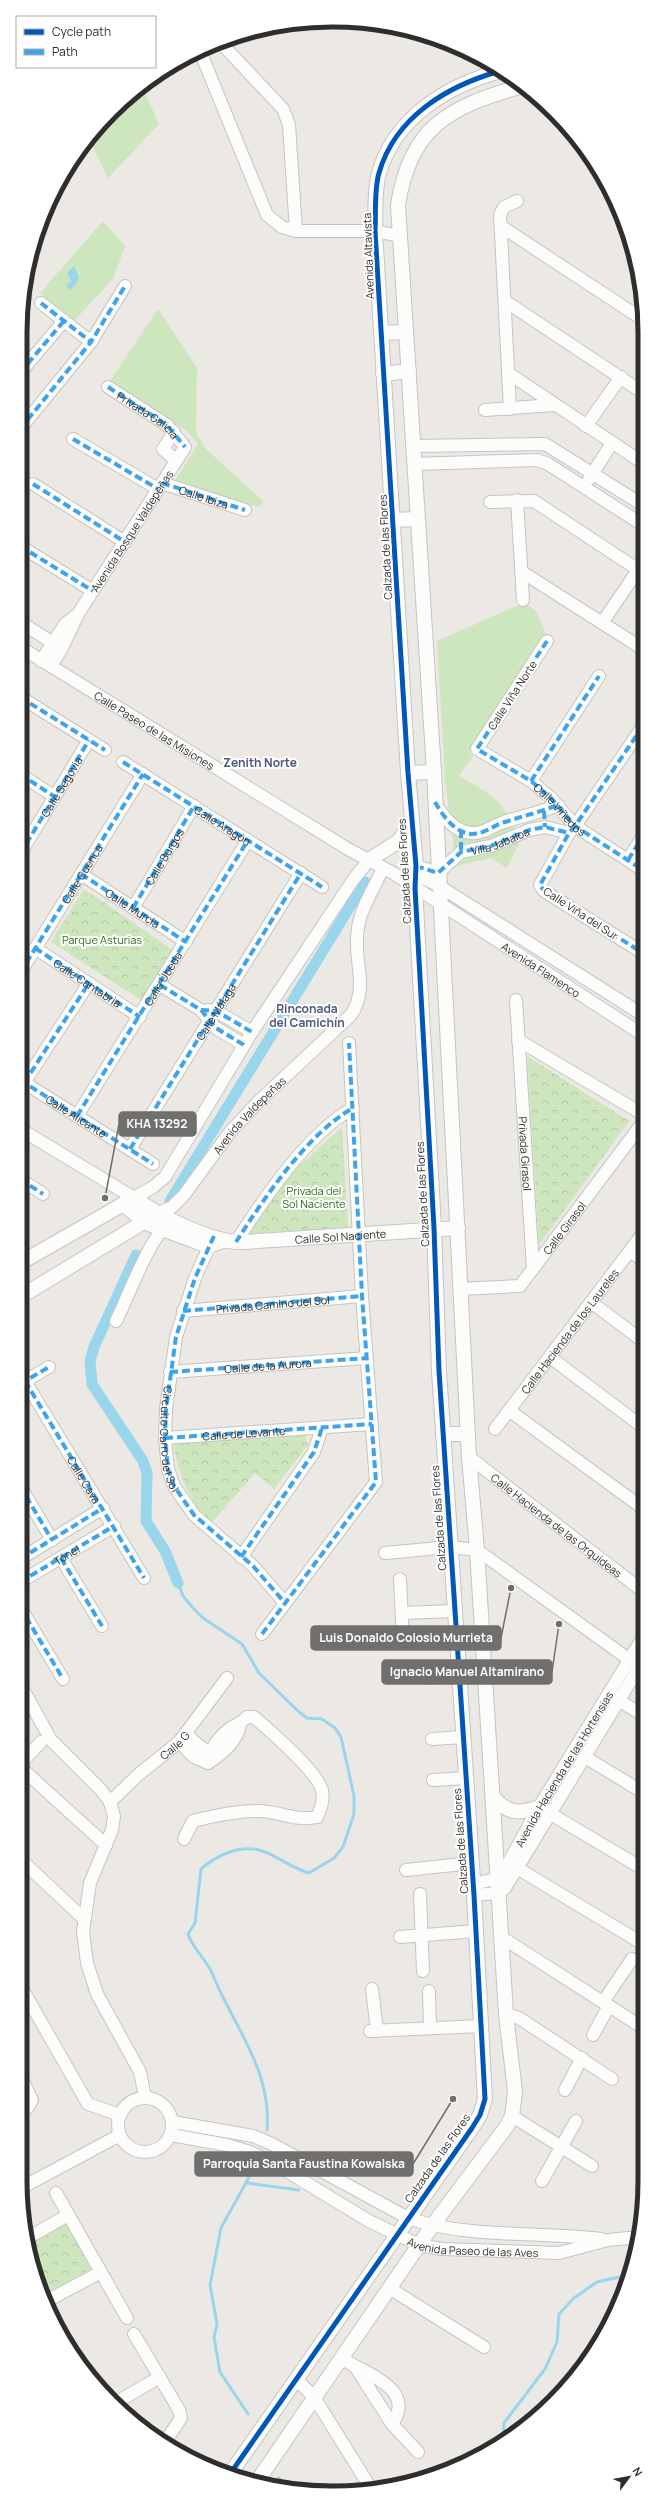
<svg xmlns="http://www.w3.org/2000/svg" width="665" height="2513" font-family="Manrope,sans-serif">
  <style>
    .grass { fill: #cee6be }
    .park { fill: url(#park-crowns) }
    .water { fill: #99d6ec }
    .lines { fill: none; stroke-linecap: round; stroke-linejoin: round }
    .stream { stroke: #99d6ec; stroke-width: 3 }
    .canal { stroke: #99d6ec; stroke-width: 11 }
    .minor-casing { stroke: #c5c4c5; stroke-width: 14 }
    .tertiary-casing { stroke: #c5c4c5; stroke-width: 16 }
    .minor { stroke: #fcfcfb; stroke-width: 12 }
    .tertiary { stroke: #fcfcfb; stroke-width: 14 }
    .quiet { stroke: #3ea3eb; stroke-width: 4; stroke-dasharray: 8 4; stroke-linecap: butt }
    .cycleway-casing { stroke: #fff; stroke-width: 8 }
    .cycleway { stroke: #0057b8; stroke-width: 5 }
    .labels { text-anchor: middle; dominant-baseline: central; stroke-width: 4; stroke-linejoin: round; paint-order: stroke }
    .street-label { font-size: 11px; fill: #2e2e2e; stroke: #fff }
    .park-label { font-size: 11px; fill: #2c6e1b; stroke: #fff }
    .neighbourhood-label { font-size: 12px; font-weight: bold; fill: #4d5680; stroke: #fff }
    .rim { fill: none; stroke: #2e2e2e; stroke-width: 5 }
    .leader { fill: none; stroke: #706f6e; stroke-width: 1.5 }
    .callout-dot { fill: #706f6e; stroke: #fff; stroke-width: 1.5 }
    .callout { fill: #706f6e; stroke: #706f6e; stroke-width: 1.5 }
    .callout-label { font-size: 12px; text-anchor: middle; font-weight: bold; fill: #fff }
  </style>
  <defs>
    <pattern id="park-crowns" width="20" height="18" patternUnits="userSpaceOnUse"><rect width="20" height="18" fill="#cee6be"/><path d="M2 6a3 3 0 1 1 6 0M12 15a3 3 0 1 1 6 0" fill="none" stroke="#b1c6a4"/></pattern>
  </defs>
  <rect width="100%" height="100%" fill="#ece8e4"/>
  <path class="grass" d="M142,86L159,124L108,178L89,139L111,112Z
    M103,221L125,246L113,279L71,324L40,293Z
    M158,309L197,368L196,432L206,449L264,502L259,507L174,482L198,444L186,430L110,381Z
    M525,602L537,613L546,634L469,752L473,756L459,776C497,798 502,799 520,841L507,868L491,858L456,866L445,780L437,641Z"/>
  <path class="park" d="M332,20L393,26L422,37L310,22Z
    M84,889L173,950L141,1000L51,942Z
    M527,1056L629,1121L539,1245Z
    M342,1127L348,1227L249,1234L290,1174Z
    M304,1431L308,1445L274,1489L255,1473L209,1526C189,1495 178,1478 173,1439Z
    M68,2221L94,2267L46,2294L37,2278L27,2243Z"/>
  <path class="water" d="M74,266L79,277L76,284L70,290L66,286L71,281L67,273Z"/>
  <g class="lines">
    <path class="stream" d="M178,1583L183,1596L193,1608L203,1618L242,1644L259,1673L298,1711L307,1718L322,1719L335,1728L341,1737L354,1796V1814L343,1847L334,1858L309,1873C291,1868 273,1853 259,1850C238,1845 216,1856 201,1869L195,1923L188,1934C193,1949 206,1959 212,1973C233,2026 272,2069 267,2130
      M247,2183L299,2190
      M248,2414L220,2372L214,2337L217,2324L210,2285L221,2228L259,2159
      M503,2441L504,2423L545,2369L557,2342L559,2314L574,2298L597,2282L629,2275
      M279,2478L284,2488"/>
    <path class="canal" d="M170,1201L365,882
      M136,1255L94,1347L90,1361L92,1384L143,1461L147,1473L146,1521L165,1551L178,1583"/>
    <defs>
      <g id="minor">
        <path d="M220,42L283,109L289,125L296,231"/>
        <path d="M200,51L267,215L282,227L296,231H375L399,236"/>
        <path d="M502,227L642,319"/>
        <path d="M505,301L642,392"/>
        <path d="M41,303L91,342"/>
        <path d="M20,373L63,322"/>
        <path d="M508,373L643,463"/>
        <path d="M510,409L500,215L504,207L517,201"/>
        <path d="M485,410L555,405"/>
        <path d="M586,426L621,377"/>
        <path d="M20,429L91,342L125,286"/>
        <path d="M174,432L163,449L176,461"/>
        <path d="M73,439L158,489"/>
        <path d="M413,446L545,444L643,505"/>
        <path d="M414,464L537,460L548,464L643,525"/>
        <path d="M589,479L612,443"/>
        <path d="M162,483L245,510"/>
        <path d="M33,484L125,542"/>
        <path d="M517,500L523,600"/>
        <path d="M490,502L534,501L643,573"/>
        <path d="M20,546L93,591"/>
        <path d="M522,572L643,649"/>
        <path id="s1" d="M78,614L185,447L167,425L108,387"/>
        <path d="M20,622L58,646"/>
        <path d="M602,623L638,570"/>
        <path d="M547,641L477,749L531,781L551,798L575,826L643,870"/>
        <path id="s2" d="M20,647L348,849L393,873L643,1035"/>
        <path d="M41,661L65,624L78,614L62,648L51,666"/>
        <path d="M20,697L105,750"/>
        <path d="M643,726L575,826L569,833L540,885L544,891L643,953"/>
        <path d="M123,762L322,887"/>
        <path d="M20,774L55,797"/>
        <path d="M531,781L599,676"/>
        <path d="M435,803C445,820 461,840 484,831C491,828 497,824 504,822C522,816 540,813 558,805"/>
        <path d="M20,854L89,740"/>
        <path d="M628,860L643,836"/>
        <path id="s3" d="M416,866L438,873L461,852L491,846L529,830L545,827L569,833"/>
        <path d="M407,873L415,874L439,886L643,1015"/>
        <path d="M81,874L186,942"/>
        <path d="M133,908L194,806"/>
        <path d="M35,948L140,1017"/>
        <path d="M20,973L143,774"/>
        <path d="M160,985L201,1010L216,1028L244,1045"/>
        <path id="s4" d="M516,1000L533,1268"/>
        <path d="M208,1010L216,1011L252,1032"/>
        <path d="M518,1040L644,1115"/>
        <path id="s5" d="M20,1080L153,1164"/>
        <path d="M24,1083L89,983"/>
        <path id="s6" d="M77,1116L248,840"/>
        <path d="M20,1129L134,1198L153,1187L165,1177L252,1032L353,880L369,860"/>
        <path id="s7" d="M130,1149L301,873"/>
        <path d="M20,1179L43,1194"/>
        <path id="s8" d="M157,1214L172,1207L184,1195L230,1132L257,1103L351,1015C370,987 352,958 358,928C361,907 375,887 383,868"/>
        <path d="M213,1238L195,1278L176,1337L166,1409L165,1438L168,1469L174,1486L194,1515L253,1566L285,1603"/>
        <path d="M236,1242C264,1198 308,1133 353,1108"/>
        <path d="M630,1251L644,1261"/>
        <path id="s9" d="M460,1289L520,1286L644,1121"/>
        <path d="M591,1302L644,1342"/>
        <path id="s10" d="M183,1311L362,1296"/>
        <path d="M116,1321C129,1295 148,1241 169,1222"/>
        <path d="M550,1357L644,1428"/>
        <path d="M170,1372L367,1358"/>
        <path d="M25,1381L144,1578"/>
        <path d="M20,1384L49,1367"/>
        <path d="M510,1411L644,1509"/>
        <path id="s11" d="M495,1429L644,1232"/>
        <path id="s12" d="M165,1438L372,1424"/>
        <path id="s13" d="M469,1457L644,1592"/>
        <path d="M20,1486L52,1540"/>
        <path d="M385,1553L450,1547L477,1550L630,1660"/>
        <path d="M241,1557L314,1452L322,1428"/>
        <path d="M61,1558L102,1626"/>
        <path d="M20,1559L103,1508"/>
        <path d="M400,1579L403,1643"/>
        <path id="s14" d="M20,1582L114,1526"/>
        <path d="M20,1607L63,1679"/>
        <path d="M402,1613L455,1611"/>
        <path d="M262,1634L376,1482L362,1296L349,1043"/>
        <path d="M427,1678L459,1675"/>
        <path d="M20,1684L51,1740L101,1790L110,1802L114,1816L112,1830L90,1883L83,1932L87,1963L97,1994L140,2072L145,2097"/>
        <path d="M614,1697L644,1716"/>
        <path d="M240,1723C239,1740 222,1754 208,1763C210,1746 225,1729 240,1723Z"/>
        <path d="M186,1734L199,1746L209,1752"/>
        <path d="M432,1739L463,1737"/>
        <path d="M179,1742L194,1757L208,1763"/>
        <path d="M585,1757L644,1793"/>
        <path d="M20,1764L41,1742"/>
        <path d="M20,1767L106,1845"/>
        <path d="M433,1780L466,1778"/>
        <path id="s15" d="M110,1802L138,1775L179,1742L227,1678"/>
        <path d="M544,1810L645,1870"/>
        <path d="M184,1839L193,1821C213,1816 235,1811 256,1811C277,1810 295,1822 317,1817C321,1809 324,1800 322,1790C316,1770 271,1732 254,1717H247L240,1723"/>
        <path d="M20,1859L84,1919"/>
        <path d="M517,1868L645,1945"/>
        <path d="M406,1870L472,1863"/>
        <path id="s16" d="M473,1884L500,1878L539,1807L644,1636"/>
        <path d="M420,1894L423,1971"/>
        <path d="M474,1895L498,1893L505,1888L644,1659"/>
        <path d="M400,1937L476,1931"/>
        <path d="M501,1937L645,2029"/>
        <path d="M20,1985L88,2104L120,2115"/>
        <path d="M372,1989L377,2031"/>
        <path d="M429,1991L430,2028"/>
        <path d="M603,2002L632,1959"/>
        <path d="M506,2014L519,2018L612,2079"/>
        <path d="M370,2031L481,2026"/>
        <path d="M593,2035L609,2006"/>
        <path d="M20,2075L32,2100L27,2108L20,2112"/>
        <path d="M565,2090L582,2058"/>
        <circle cx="145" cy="2125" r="27"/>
        <path d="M512,2116L592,2166"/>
        <path d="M173,2122L253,2136L272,2144L408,2218C469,2239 537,2231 601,2239"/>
        <path id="s17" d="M171,2135L227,2145L250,2152L275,2164L369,2221L419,2245L442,2249L559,2253L608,2240L639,2237"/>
        <path d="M542,2181L576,2121"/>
        <path d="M21,2188L120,2135"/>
        <path d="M56,2193L127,2318"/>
        <path d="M26,2239L68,2215"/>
        <path d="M389,2288L484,2347"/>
        <path d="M45,2302L101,2272"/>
        <path d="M608,2323V2324"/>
        <path d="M134,2334L179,2410L181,2418L165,2442"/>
        <path d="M341,2358C365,2374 417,2388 392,2424"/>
        <path d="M356,2368L392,2424L418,2452"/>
        <path d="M296,2379L314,2397L370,2487"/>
        <path d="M115,2403L160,2377"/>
      </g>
      <g id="tertiary">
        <path d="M381,333L406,332"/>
        <path d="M383,374L409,371"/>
        <path d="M393,520L417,519"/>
        <path d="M408,773L434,772"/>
        <path d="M369,860L399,841L412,821"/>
        <path d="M123,1204L146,1223L197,1242L209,1246L223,1241"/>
        <path id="s18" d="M20,1263L134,1198C159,1216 214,1244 244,1242L458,1228"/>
        <path d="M20,1297L157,1214"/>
        <path d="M443,1434H468"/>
        <path d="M494,1798C508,1814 520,1814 539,1807"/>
        <path d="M230,2474L472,2128L480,2115L485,2099L474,1895L439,1371L434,1228L415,888L416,866L408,773L375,231C376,213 374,190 379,173C395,117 447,86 500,71"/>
        <path d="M256,2483L432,2226L507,2126L512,2116L515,2092L506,2014L477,1550L469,1457L434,772L398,205C410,128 448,107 519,87"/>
      </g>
    </defs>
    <use href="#minor" class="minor-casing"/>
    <use href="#tertiary" class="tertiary-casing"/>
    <use href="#minor" class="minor"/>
    <use href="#tertiary" class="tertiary"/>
    <g class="quiet">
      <path d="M41,303L91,342"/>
      <path d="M20,373L63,322"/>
      <path id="s19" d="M108,387L167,425L185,447"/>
      <path d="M20,429L91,342L125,286"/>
      <path d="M73,439L158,489"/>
      <path id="s20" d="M162,483L245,510"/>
      <path d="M33,484L125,542"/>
      <path d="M20,546L93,591"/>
      <path id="s21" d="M547,641L477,749L531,781L551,798L575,826L643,870"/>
      <path d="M20,697L105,750"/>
      <path d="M643,726L575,826L569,833L540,885L544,891L643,953"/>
      <path id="s22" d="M123,762L322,887"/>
      <path d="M20,774L55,797"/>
      <path d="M531,781L599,676"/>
      <path d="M435,802C445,820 462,842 485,831C492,828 498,824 505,822C523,816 540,812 558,805"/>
      <path d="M544,811L545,827"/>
      <path d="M461,830V852"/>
      <path id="s23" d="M20,854L89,740"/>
      <path d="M628,860L643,836"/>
      <path d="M416,866L438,873L461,852L491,846L529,830L545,827L569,833"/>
      <path id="s24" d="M81,874L186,942"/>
      <path id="s25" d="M133,908L194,806"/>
      <path id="s26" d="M35,948L140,1017"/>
      <path id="s27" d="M20,973L143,774"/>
      <path d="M160,985L201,1010L216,1028L244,1045"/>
      <path d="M201,1010L216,1011L252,1032"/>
      <path d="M20,1080L153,1164"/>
      <path d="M24,1083L89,983"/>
      <path d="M77,1116L248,840"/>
      <path d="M130,1149L301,873"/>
      <path d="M20,1179L43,1194"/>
      <path id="s28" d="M214,1236L195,1278L176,1337L166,1409L165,1438L168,1469L174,1486L194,1515L253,1566L285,1603"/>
      <path d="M236,1242C264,1198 308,1133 353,1108"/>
      <path d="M183,1311L362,1296"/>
      <path id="s29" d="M170,1372L367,1358"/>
      <path id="s30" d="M25,1381L144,1578"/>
      <path d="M20,1384L49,1367"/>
      <path d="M165,1438L372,1424"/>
      <path d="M20,1486L52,1540"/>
      <path d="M241,1557L314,1452L322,1428"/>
      <path d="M61,1558L102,1626"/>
      <path d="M20,1559L103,1508"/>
      <path d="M20,1582L114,1526"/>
      <path d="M20,1607L63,1679"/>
      <path d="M262,1634L376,1482L362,1296L349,1043"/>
    </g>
    <defs>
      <path id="cycleway" d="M230,2474L472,2128L480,2115L485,2099L474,1895L439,1371L434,1228L415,888L416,866L408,773L375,231C376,213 374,190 379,173C395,117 447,86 500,71"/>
    </defs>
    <use href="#cycleway" class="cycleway-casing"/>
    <use href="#cycleway" class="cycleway"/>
  </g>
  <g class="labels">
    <g class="street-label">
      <text transform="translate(368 256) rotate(-92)">Avenida Altavista</text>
      <text stroke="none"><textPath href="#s19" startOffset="49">Privada Galicia</textPath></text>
      <text stroke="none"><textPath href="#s20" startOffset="44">Calle Ibiza</textPath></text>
      <text stroke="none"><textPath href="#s1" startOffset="99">Avenida Bosque Valdepeñas</textPath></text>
      <text transform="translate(385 547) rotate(-93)">Calzada de las Flores</text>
      <text transform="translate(512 695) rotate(-57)">Calle Viña Norte</text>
      <text stroke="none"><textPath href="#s2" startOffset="158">Calle Paseo de las Misiones</textPath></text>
      <text stroke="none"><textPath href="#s23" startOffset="79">Calle Segovia</textPath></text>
      <text stroke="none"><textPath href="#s21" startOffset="232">Calle Viñedos</textPath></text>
      <text stroke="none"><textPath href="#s22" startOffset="118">Calle Aragón</textPath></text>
      <text stroke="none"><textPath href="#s3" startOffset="95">Villa Jabaloa</textPath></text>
      <text stroke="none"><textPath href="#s25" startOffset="60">Calle Burgos</textPath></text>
      <text transform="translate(404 871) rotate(-93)">Calzada de las Flores</text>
      <text stroke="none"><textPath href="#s27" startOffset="117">Calle Cuenca</textPath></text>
      <text stroke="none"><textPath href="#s24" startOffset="62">Calle Murcia</textPath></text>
      <text transform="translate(581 913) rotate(33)">Calle Viña del Sur</text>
      <text stroke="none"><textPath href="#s2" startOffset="613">Avenida Flamenco</textPath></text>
      <text stroke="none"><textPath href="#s6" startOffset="162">Calle Úbeda</textPath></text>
      <text stroke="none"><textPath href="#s26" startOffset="63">Calle Cantabria</textPath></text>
      <text stroke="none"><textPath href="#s7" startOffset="162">Calle Málaga</textPath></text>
      <text stroke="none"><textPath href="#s8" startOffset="137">Avenida Valdepeñas</textPath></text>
      <text stroke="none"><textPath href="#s5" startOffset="67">Calle Alicante</textPath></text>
      <text stroke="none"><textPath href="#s4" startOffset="154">Privada Girasol</textPath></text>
      <text transform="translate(422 1194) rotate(-93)">Calzada de las Flores</text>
      <text stroke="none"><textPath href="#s9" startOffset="133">Calle Girasol</textPath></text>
      <text stroke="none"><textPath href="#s18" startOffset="348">Calle Sol Naciente</textPath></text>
      <text stroke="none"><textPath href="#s10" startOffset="90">Privada Camino del Sol</textPath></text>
      <text stroke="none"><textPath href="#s11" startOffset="123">Calle Hacienda de los Laureles</textPath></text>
      <text stroke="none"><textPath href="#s29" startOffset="98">Calle de la Aurora</textPath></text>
      <text stroke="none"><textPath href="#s12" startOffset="79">Calle de Levante</textPath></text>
      <text stroke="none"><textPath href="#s28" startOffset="211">Circuito Carro del Sol</textPath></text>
      <text stroke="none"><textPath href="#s30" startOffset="115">Calle Cava</textPath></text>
      <text transform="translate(438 1518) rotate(-94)">Calzada de las Flores</text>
      <text stroke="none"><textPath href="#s13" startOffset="111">Calle Hacienda de las Orquídeas</textPath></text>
      <text stroke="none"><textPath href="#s14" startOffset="54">Tónel</textPath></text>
      <text stroke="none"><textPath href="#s15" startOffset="86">Calle G</textPath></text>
      <text stroke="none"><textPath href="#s16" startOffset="154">Avenida Hacienda de las Hortensias</textPath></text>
      <text transform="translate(460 1841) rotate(-94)">Calzada de las Flores</text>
      <text transform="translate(437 2158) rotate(-55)">Calzada de las Flores</text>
      <text stroke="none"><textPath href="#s17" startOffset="328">Avenida Paseo de las Aves</textPath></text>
    </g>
    <g class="park-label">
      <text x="102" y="939">Parque Asturias</text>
      <text x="314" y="1190">Privada del<tspan x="314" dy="13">Sol Naciente</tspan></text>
    </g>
    <g class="neighbourhood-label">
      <text x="260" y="762">Zenith Norte</text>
      <text x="307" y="1008">Rinconada<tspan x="307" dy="14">del Camichín</tspan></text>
    </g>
  </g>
  <path d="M0 0H665V2513H0ZM332 27H333A305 305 0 0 1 638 332V2181A305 305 0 0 1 333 2486H332A305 305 0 0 1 27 2181V332A305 305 0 0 1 332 27Z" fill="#fff" fill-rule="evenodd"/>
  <path class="rim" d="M332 27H333A305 305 0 0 1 638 332V2181A305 305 0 0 1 333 2486H332A305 305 0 0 1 27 2181V332A305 305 0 0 1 332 27Z"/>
  <path class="leader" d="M105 1198L119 1124M511 1588L501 1638M559 1624L552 1672M453 2099L413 2164"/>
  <g class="callout-dot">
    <circle cx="105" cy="1198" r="4"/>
    <circle cx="511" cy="1588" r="4"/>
    <circle cx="559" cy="1624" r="4"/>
    <circle cx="453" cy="2099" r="4"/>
  </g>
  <g class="callout">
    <rect x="119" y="1112" width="77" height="24" rx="4"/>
    <rect x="311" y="1626" width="190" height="24" rx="4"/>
    <rect x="382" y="1660" width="170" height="24" rx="4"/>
    <rect x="195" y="2152" width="218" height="24" rx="4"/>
  </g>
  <g class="callout-label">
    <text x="157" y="1128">KHA 13292</text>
    <text x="406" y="1642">Luis Donaldo Colosio Murrieta</text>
    <text x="467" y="1676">Ignacio Manuel Altamirano</text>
    <text x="304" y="2168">Parroquia Santa Faustina Kowalska</text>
  </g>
  <rect x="16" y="16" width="140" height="52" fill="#ffffff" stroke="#ababab"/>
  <rect x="24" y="29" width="20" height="6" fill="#0057b8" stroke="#ababab"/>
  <text x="52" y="36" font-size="12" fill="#2e2e2e">Cycle path</text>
  <rect x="24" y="49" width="20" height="6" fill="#3ea3eb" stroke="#ababab"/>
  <text x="52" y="56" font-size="12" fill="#2e2e2e">Path</text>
  <g transform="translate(629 2477) rotate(58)" stroke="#ffffff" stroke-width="3" paint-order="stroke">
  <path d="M0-3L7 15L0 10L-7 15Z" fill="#2e2e2e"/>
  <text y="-6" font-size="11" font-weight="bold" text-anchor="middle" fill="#2e2e2e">N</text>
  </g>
</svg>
